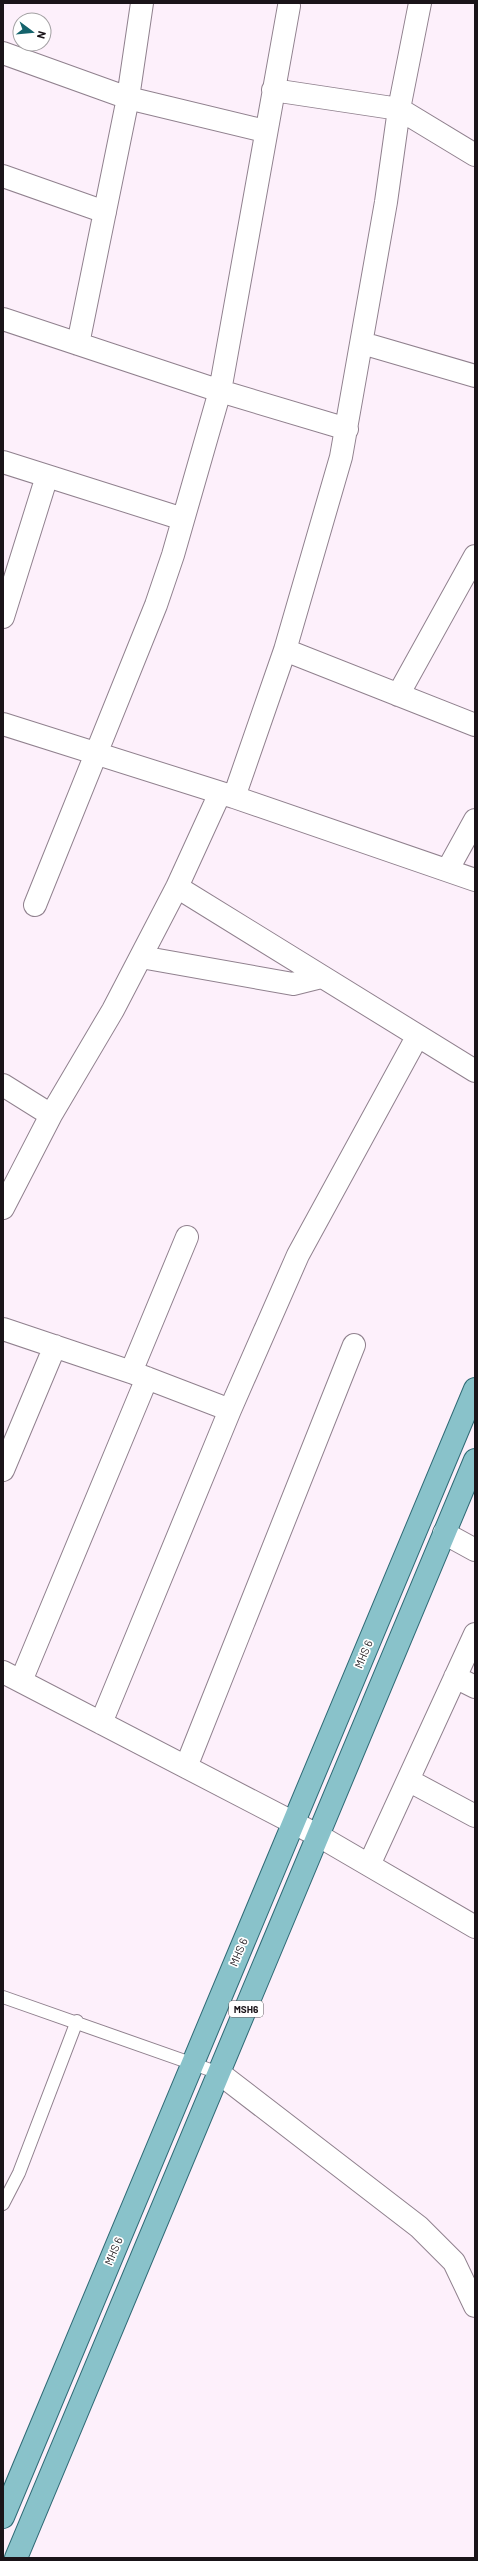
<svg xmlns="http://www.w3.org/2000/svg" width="478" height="2561" font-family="Barlow,sans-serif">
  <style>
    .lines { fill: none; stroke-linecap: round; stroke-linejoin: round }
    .lane-casing { stroke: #90818e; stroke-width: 14 }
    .street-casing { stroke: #90818e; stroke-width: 24 }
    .primary-casing { stroke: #2f6a75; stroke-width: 24 }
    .lane { stroke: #fff; stroke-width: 12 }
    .street { stroke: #fff; stroke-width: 22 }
    .primary { stroke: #89c2ca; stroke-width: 22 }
    .labels { text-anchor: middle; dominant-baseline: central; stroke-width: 3.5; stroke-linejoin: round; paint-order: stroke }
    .shield { fill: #fff; stroke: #5f5a5e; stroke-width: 1 }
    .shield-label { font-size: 10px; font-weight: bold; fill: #1a1419 }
    .street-label { font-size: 11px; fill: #1a1419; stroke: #fff }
  </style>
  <rect width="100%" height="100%" fill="#fdf0fb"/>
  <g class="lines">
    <defs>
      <path id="lane" d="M3,1997L219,2073
        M3,2204L19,2173L77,2021"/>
      <path id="street" d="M3,53L128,98L265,131
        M273,90L399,109L475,155
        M3,176L105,212
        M3,319L220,391L347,429
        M362,343L475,376
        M78,344L128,98L142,3
        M3,462L183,519
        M3,617L47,476
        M285,650L475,725
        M398,695L475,556
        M3,724L234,797L475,880
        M234,797L285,650L341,457L386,202L399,109L420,3
        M448,869L475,820
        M177,887L475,1071
        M35,905L156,605L173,555L220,391L289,6
        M141,957L293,984L321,977
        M3,1085L51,1115
        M3,1208L51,1115L113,1010L177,887L220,793
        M3,1329L131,1372L230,1410
        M131,1372L187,1237
        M3,1470L55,1346
        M444,1533L475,1550
        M3,1672L319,1836L475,1927
        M455,1677L475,1687
        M21,1681L147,1378
        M101,1723L230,1410L298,1255L417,1037
        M186,1767L354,1345
        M408,1780L475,1816
        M369,1865L475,1634
        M219,2073L419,2227L454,2262L475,2306"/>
      <path id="primary" d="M3,2517L475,1389
        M16,2558L475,1460"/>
    </defs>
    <use href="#lane" class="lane-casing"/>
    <use href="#street" class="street-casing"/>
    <use href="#primary" class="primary-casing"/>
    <use href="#lane" class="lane"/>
    <use href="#street" class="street"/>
    <use href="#primary" class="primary"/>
  </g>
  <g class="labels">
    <rect class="shield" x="229" y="2001" width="34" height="16" rx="3"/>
    <g class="shield-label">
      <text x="246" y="2009">MSH6</text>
    </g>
    <g class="street-label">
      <text transform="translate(363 1654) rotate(-67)">MHS 6</text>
      <text transform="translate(238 1952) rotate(-67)">MHS 6</text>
      <text transform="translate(113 2251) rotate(-67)">MHS 6</text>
    </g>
  </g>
  <rect width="478" height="2561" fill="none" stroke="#1a1419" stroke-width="8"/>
  <g transform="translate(32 32) rotate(106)"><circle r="19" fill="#ffffff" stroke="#a3a1a3"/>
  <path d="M0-3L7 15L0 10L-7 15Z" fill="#15636c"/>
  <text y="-6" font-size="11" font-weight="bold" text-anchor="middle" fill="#1a1419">N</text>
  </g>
</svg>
